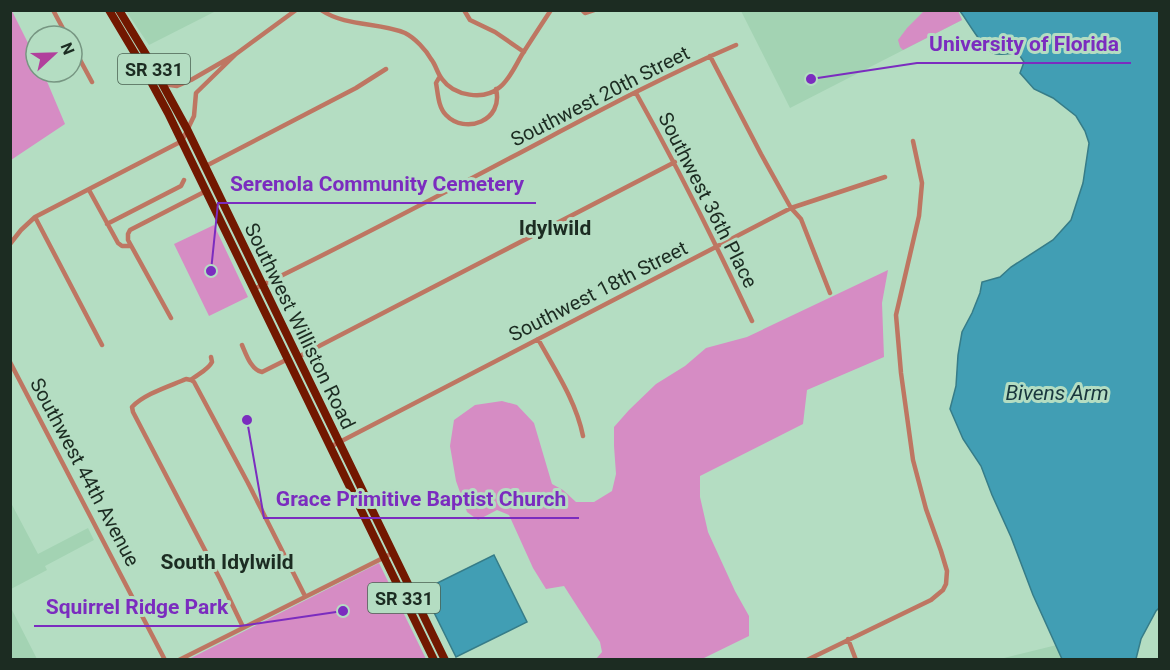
<svg xmlns="http://www.w3.org/2000/svg" width="1170" height="670" font-family="Roboto,sans-serif">
  <style>
    .built { fill: #a3d3b3 }
    .green { fill: #d68cc4 }
    .water { fill: #419eb4; stroke: #367c88; stroke-width: 1.5 }
    .lines { fill: none; stroke-linecap: round; stroke-linejoin: round }
    .street { stroke: #be7662; stroke-width: 4.5 }
    .highway { stroke: #721800; stroke-width: 8 }
    .labels { text-anchor: middle; dominant-baseline: central; stroke-width: 6; stroke-linejoin: round; paint-order: stroke }
    .shield { fill: #b4ddc2; stroke: #4a6152; stroke-width: 1.5 }
    .shield-label { font-size: 18px; font-weight: bold; fill: #1c2c22 }
    .street-label { font-size: 20px; fill: #1c2c22; stroke: #b4ddc2 }
    .neighbourhood-label { font-size: 21px; font-weight: bold; fill: #1c2c22; stroke: #b4ddc2 }
    .water-label { font-size: 21px; font-style: italic; fill: #19363d; stroke: #b4ddc2 }
    .leader { fill: none; stroke: #7b2cbf; stroke-width: 2 }
    .callout-dot { fill: #7b2cbf; stroke: #b4ddc2; stroke-width: 2 }
    .callout-label { font-size: 21px; text-anchor: middle; font-weight: bold; fill: #7b2cbf; stroke: #b4ddc2; stroke-width: 6; stroke-linejoin: round; paint-order: stroke }
  </style>
  <rect width="100%" height="100%" fill="#b4ddc2"/>
  <path class="built" d="M958,10L962,20L790,108L741,11Z
    M126,11H216L149,45Z
    M10,501L38,554L88,528L94,540L45,566L47,570L11,589Z
    M11,608L37,659H11Z
    M1065,643L1073,659H1000Z"/>
  <path class="green" d="M925,10L958,11L962,20L903,50L900,47L898,40L907,28Z
    M12,11L36,59V72H43L65,124L11,160L10,11Z
    M214,225L248,297L209,316L174,244Z
    M888,270L882,303L884,357L807,390L803,424L700,476V497L708,532L735,591L749,616V636L702,659H596L602,652L600,642L564,586L546,589L533,568L509,515L497,510L478,520L467,512L456,481L450,446L454,420L475,405L502,401L517,405L534,423L552,484L563,490L576,502H594L612,491L616,474L614,446V427L629,410L656,384L685,366L706,348L747,337Z
    M379,563L426,659H189Z"/>
  <path class="water" d="M960,11H1159L1160,607L1156,611L1141,639L1136,659H1062L1033,595L1011,537L992,495L981,466L963,439L950,409L956,386L958,355L962,332L972,313L980,293L982,282L1000,277L1011,267L1053,240L1071,220L1083,183L1089,143L1085,131L1076,116L1053,98L1034,89L1020,73L1024,62L1018,53C1011,53 1000,56 993,53C983,49 967,20 960,11Z
    M494,555L527,622L456,657L423,590Z"/>
  <g class="lines">
    <path class="street" d="M53,10L67,36
      M321,10C346,27 379,22 405,33C415,38 426,50 431,59C436,65 437,73 442,79C454,96 484,101 500,87C510,79 516,64 523,53C532,39 541,25 551,10
      M464,10L470,20L495,32L524,52
      M582,10L585,13L594,10
      M72,45L92,82
      M710,56L761,154L791,208L801,219L830,293
      M440,76L436,83C438,93 438,107 446,115C465,135 504,121 496,89
      M163,84L177,86L191,80L236,54L296,10
      M636,93C678,168 716,244 752,321
      M204,167L356,88L386,69
      M89,190L118,243L122,246H131
      M35,217L102,345
      M107,224L181,186L184,180
      M10,244L21,230L35,217L182,141L194,116L196,93L236,54
      M254,289C341,247 427,202 512,157C586,118 659,78 736,45
      M171,318L128,240V234L130,230L206,191
      M538,339C555,370 576,401 583,436
      M242,345C246,354 251,370 262,372L288,359
      M211,357L212,362C208,370 198,374 191,380L186,379C170,386 144,394 132,407L133,412L220,579L243,627
      M298,357L675,162
      M10,362L165,660
      M191,380L194,382L248,483L305,596
      M330,447L791,208L885,177
      M848,639L856,660
      M179,660L393,553
      M807,660L931,600L943,590L946,584L947,571L941,551L926,509L913,460L901,373L896,315L919,216L922,183L913,141"/>
    <path class="highway" d="M109,10L143,67L168,113L434,660
      M119,10L147,56L187,129L445,660"/>
  </g>
  <g class="labels">
    <g class="shield">
      <rect x="118" y="54" width="72" height="30" rx="4.5"/>
      <rect x="368" y="583" width="72" height="30" rx="4.5"/>
    </g>
    <g class="shield-label">
      <text x="154" y="69">SR 331</text>
      <text x="404" y="598">SR 331</text>
    </g>
    <g class="street-label">
      <text transform="translate(600 96) rotate(-27)">Southwest 20th Street</text>
      <text transform="translate(708 200) rotate(63)">Southwest 36th Place</text>
      <text transform="translate(598 291) rotate(-27)">Southwest 18th Street</text>
      <text transform="translate(300 326) rotate(64)">Southwest Williston Road</text>
      <text transform="translate(85 472) rotate(62)">Southwest 44th Avenue</text>
    </g>
    <g class="neighbourhood-label">
      <text x="555" y="228">Idylwild</text>
      <text x="227" y="562">South Idylwild</text>
    </g>
    <g class="water-label">
      <text x="1057" y="393">Bivens Arm</text>
    </g>
  </g>
  <path class="leader" d="M811 79L917 63H1131M211 271L218 203H536M247 420L264 518H579M343 611L240 626H34"/>
  <g class="callout-dot">
    <circle cx="811" cy="79" r="6"/>
    <circle cx="211" cy="271" r="6"/>
    <circle cx="247" cy="420" r="6"/>
    <circle cx="343" cy="611" r="6"/>
  </g>
  <g class="callout-label">
    <text x="1024" y="51">University of Florida</text>
    <text x="377" y="191">Serenola Community Cemetery</text>
    <text x="421" y="506">Grace Primitive Baptist Church</text>
    <text x="137" y="614">Squirrel Ridge Park</text>
  </g>
  <rect width="1170" height="670" fill="none" stroke="#1c2c22" stroke-width="24"/>
  <g transform="translate(54 54) rotate(68)"><circle r="28" fill="#b4ddc2" stroke="#779682" stroke-width="1.5"/>
  <path d="M0-4.5L10 22L0 15L-10 22Z" fill="#b1409c"/>
  <text y="-9" font-size="16" font-weight="bold" text-anchor="middle" fill="#1c2c22">N</text>
  </g>
</svg>
